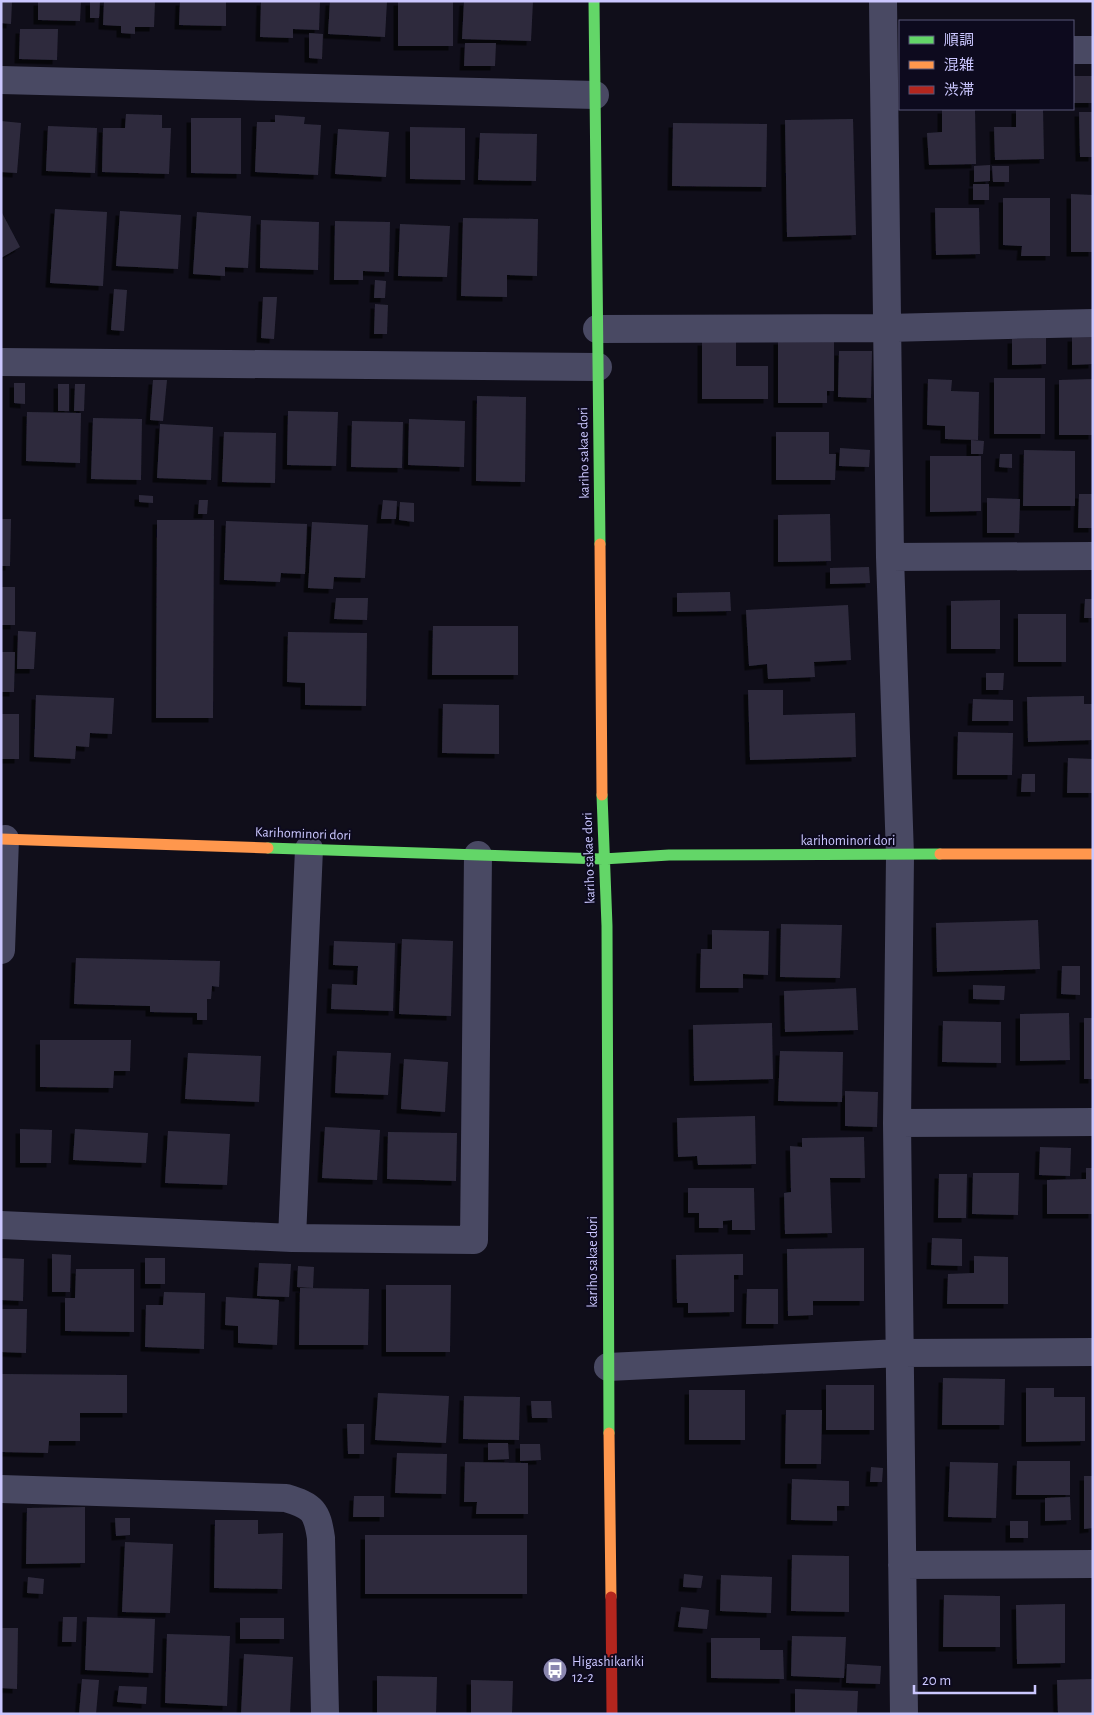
<svg xmlns="http://www.w3.org/2000/svg" width="1094" height="1715" font-family="'Alegreya Sans','Noto Sans JP',sans-serif">
  <style>
    .building { fill: #2e2b3d; filter: url(#shadow) }
    .lines { fill: none; stroke-linecap: round; stroke-linejoin: round }
    .street { stroke: #494963; stroke-width: 28 }
    .fast { stroke: #63d668; stroke-width: 11 }
    .slow { stroke: #ff974d; stroke-width: 11 }
    .jam { stroke: #b3261e; stroke-width: 11 }
    .labels { text-anchor: middle; dominant-baseline: central; stroke-width: 4; stroke-linejoin: round; paint-order: stroke }
    .street-label { font-size: 14px; fill: #cbc7ff; stroke: #0d0a1e }
    .poi-label { font-size: 14px; fill: #cbc7ff; stroke: #0d0a1e; text-anchor: start }
  </style>
  <defs>
    <filter id="shadow"><feDropShadow dx="-4.5" dy="4.5" stdDeviation="0" flood-color="#0009"/></filter>
  </defs>
  <rect width="100%" height="100%" fill="#100e1a"/>
  <path class="building" d="M1,1H12L11,24L1,23Z
    M38,1H81L80,21L38,20Z
    M90,1H100L99,18H90Z
    M104,1H155L154,27H135V34L121,33V26L103,25Z
    M180,1H226V26L179,25Z
    M261,1H320L319,30L293,29V38L260,37Z
    M330,1H387L385,37L328,34Z
    M398,1H453V46H398Z
    M464,1H533L531,41L462,39Z
    M20,29H58L57,60L19,59Z
    M309,33L323,34L322,59L309,58Z
    M465,43H496L495,66H464Z
    M1073,76H1093V103H1073Z
    M942,109H975L976,164L929,165L927,133L942,132Z
    M1016,109H1043L1044,159L995,160L994,127H1016Z
    M1079,112H1093V157H1080Z
    M126,114L162,115V128H171L169,174L102,172L103,128H125Z
    M275,115L305,117L304,124L321,125L318,175L255,172L257,122H275Z
    M191,118H241V174L191,173Z
    M853,119L856,235L787,237L785,120Z
    M1,121L21,123L17,173L1,172Z
    M673,123L767,124L766,187L672,186Z
    M48,126L97,128L95,173L46,171Z
    M410,127L465,128V180L410,179Z
    M338,129L389,132L386,177L335,174Z
    M480,133L537,134L536,181L478,180Z
    M990,165V181L974,182V166Z
    M992,166H1009V182H993Z
    M973,184H989V200H973Z
    M1071,194L1093,195V252H1071Z
    M1003,198H1050V256H1021L1022,246L1003,245Z
    M935,208H979L980,254L936,255Z
    M55,209L107,212L103,286L50,283Z
    M1,211L20,247L1,258Z
    M120,211L181,215L178,269L116,266Z
    M197,212L251,216L248,268L225,267V276L193,274Z
    M463,218L538,219L537,276L507,275V297L461,296Z
    M261,220L319,222L318,270L260,268Z
    M335,221L390,222L389,272L363,271V280H334Z
    M400,224L450,226L447,277L398,276Z
    M375,280L386,281L385,298H374Z
    M114,289L127,290L124,331L111,330Z
    M263,297H277L274,339L261,338Z
    M375,304L388,305L387,334H374Z
    M1072,337H1093V364L1072,365Z
    M1046,338V364L1012,365V339Z
    M834,339V391H827V403H778V340Z
    M702,341H736V366H768V399H702Z
    M839,351H872L871,398L838,397Z
    M994,378H1045V434H994Z
    M928,379L952,380L951,391L979,392L978,440L945,439V426L927,425Z
    M1093,379V435H1059V380Z
    M153,380H167L163,421L150,420Z
    M14,383H25V404L14,403Z
    M58,384H69V411H58Z
    M75,384H85L84,411H74Z
    M477,396L526,397L525,482L476,481Z
    M288,411L338,412L336,466L287,465Z
    M27,412L81,413L80,463L26,461Z
    M93,418L142,419L141,480L91,479Z
    M409,419L465,421L464,467L408,465Z
    M352,421L403,422L402,468L351,467Z
    M160,424L213,427L211,480L157,478Z
    M224,432L276,433L275,483L222,482Z
    M776,432H829V454H836L835,480H776Z
    M971,440L984,441L983,454H971Z
    M840,448L870,450L869,467L839,466Z
    M1024,450L1075,451V506H1023Z
    M1000,454H1012V468L999,467Z
    M930,456H981V511L930,512Z
    M1079,494H1093V528H1078Z
    M139,495L153,496V503L139,502Z
    M987,498L1020,499L1019,533H987Z
    M199,500H208L207,514H198Z
    M383,500L397,501L396,519H381Z
    M400,502L414,503V522L399,520Z
    M830,514L831,561L778,562V515Z
    M1,519H11L10,566H1Z
    M157,520H214L213,718H156Z
    M226,521L307,524L305,574L281,573L280,582L224,580Z
    M312,522L368,525L365,578L334,577L333,589L308,588Z
    M869,567L870,583L830,584V568Z
    M1,587H15V625H1Z
    M730,592L731,611L677,612V593Z
    M336,598H368L367,620L334,619Z
    M1085,599H1093V618H1084Z
    M1000,600V649H951V601Z
    M848,605L851,660L814,662L815,677L768,679L767,664L749,666L746,610Z
    M1018,614H1066V662H1018Z
    M433,626H518V675H432Z
    M18,631L36,632L34,669H17Z
    M288,632L367,633L366,706L305,705V683L287,682Z
    M1,652H15L14,692H1Z
    M986,673H1004L1003,690H986Z
    M748,690H783V715L855,713L856,757L750,760Z
    M36,695L114,698L112,734L90,733L89,747L76,746L75,759L34,757Z
    M1084,696V704H1093V740L1028,742L1027,697Z
    M973,699L1013,700V721H972Z
    M443,704L499,705V754L442,753Z
    M1,714H19V759H1Z
    M958,732L1013,733L1012,775H957Z
    M1068,758L1093,759V793H1067Z
    M1022,774H1035V792H1021Z
    M1038,920L1040,969L937,972L936,923Z
    M781,924L842,925L840,978L780,977Z
    M712,930L769,931L768,975L743,974V988H700L701,949H712Z
    M402,939L453,941L451,1016L399,1014Z
    M334,941L395,943L393,1011L331,1009L332,984L357,985L358,966L333,965Z
    M76,958L220,961L219,987L212,986L211,999H207V1020H197V1013L150,1012V1006L74,1004Z
    M1062,966H1080V995L1061,994Z
    M973,985L1005,986L1004,1000L973,999Z
    M856,988L858,1030L785,1032L784,991Z
    M1069,1013L1070,1060L1020,1061V1014Z
    M1084,1018H1093V1079H1084Z
    M943,1021L1001,1022V1063L942,1062Z
    M772,1023L773,1079L694,1081L693,1025Z
    M40,1040H131L130,1071H114L113,1088L40,1087Z
    M337,1051L391,1053L388,1095L335,1093Z
    M780,1051L843,1052L842,1102L778,1101Z
    M188,1053L261,1056L259,1102L185,1099Z
    M404,1059L448,1062L445,1112L401,1109Z
    M845,1091L878,1092L877,1127L845,1126Z
    M755,1116L756,1164L698,1165L697,1156L678,1157L677,1118Z
    M325,1127L380,1130L377,1180L322,1178Z
    M20,1129L52,1130L51,1163H20Z
    M75,1129L148,1133L146,1163L73,1160Z
    M168,1131L230,1134L227,1185L165,1183Z
    M388,1132L457,1133L456,1181L387,1179Z
    M864,1137L865,1178H830L832,1233L785,1234L784,1193L791,1192L790,1146L802,1147V1138Z
    M1040,1147L1071,1148L1070,1176L1039,1175Z
    M1086,1168H1093V1214H1047V1180L1086,1179Z
    M973,1173H1019L1018,1215L972,1214Z
    M939,1174H967L966,1218H938Z
    M688,1188H754L755,1230H732V1220L723,1221V1228H699V1213H688Z
    M932,1238L962,1239V1266L931,1265Z
    M864,1248V1301H813V1315L788,1316L787,1249Z
    M52,1254L71,1255L70,1292H52Z
    M743,1254V1275H734V1312L688,1313V1303H677L676,1255Z
    M974,1256L1008,1257V1304H947L948,1274L974,1273Z
    M1,1258L24,1259L23,1301L1,1300Z
    M145,1258H165V1284H145Z
    M259,1263L291,1264L289,1297L257,1296Z
    M298,1266L314,1267L313,1288L297,1287Z
    M76,1269H134V1332L65,1331V1298H75Z
    M386,1285H451L450,1352H386Z
    M300,1288L369,1289L368,1345H299Z
    M747,1289H778V1324H746Z
    M164,1292L205,1293L204,1349L145,1347L146,1305H163Z
    M226,1297L279,1300L277,1345L238,1343V1326L225,1325Z
    M1,1309H27L26,1353L1,1352Z
    M1,1374L127,1375V1413H80V1441H49L48,1453L1,1452Z
    M943,1378L1005,1379L1004,1425H942Z
    M826,1385H874V1430H826Z
    M1026,1388H1054V1397H1085V1441L1026,1442Z
    M689,1390H745V1440H689Z
    M378,1393L449,1396L446,1443L375,1440Z
    M464,1396L520,1397L519,1440L463,1439Z
    M531,1401H551L552,1418H532Z
    M786,1410H822L821,1464H785Z
    M347,1424H364V1454H348Z
    M488,1443H508L509,1459L488,1460Z
    M520,1444H540L541,1460L520,1461Z
    M397,1453L447,1454L446,1494L395,1493Z
    M1017,1461H1070V1495H1016Z
    M465,1462L528,1463V1514H476L477,1502H464Z
    M950,1462L998,1463L996,1518L948,1517Z
    M871,1467L883,1468L882,1482H870Z
    M1084,1476H1093V1528L1084,1529Z
    M792,1479L849,1481V1506H837V1521L791,1520Z
    M354,1496H384V1517H353Z
    M1070,1497L1071,1520L1045,1521V1498Z
    M85,1507V1563L26,1564L27,1508Z
    M115,1518H130V1535L116,1536Z
    M215,1520H258V1534L283,1533L282,1589L214,1588Z
    M1010,1521H1028V1538H1010Z
    M365,1535H527V1594H365Z
    M125,1542L173,1544L170,1613L122,1612Z
    M792,1555L849,1556V1612L791,1611Z
    M684,1574L703,1576L701,1588L683,1587Z
    M721,1575L772,1577L771,1613L720,1611Z
    M28,1577L44,1579L43,1594L27,1593Z
    M944,1595L1000,1596V1647H943Z
    M1065,1604V1663L1017,1664L1016,1605Z
    M681,1607L709,1610L707,1629L678,1627Z
    M63,1617H77L76,1642H62Z
    M87,1617L155,1619L153,1673L85,1670Z
    M240,1618H284V1639H240Z
    M1,1628H18L17,1689L1,1688Z
    M167,1634L230,1636L227,1706L165,1703Z
    M792,1636L846,1637L844,1678L791,1676Z
    M711,1638H760V1650H783L784,1679L711,1678Z
    M244,1654L293,1657L290,1714H241Z
    M847,1664L881,1666L880,1684L846,1683Z
    M377,1676L437,1677L436,1714H377Z
    M82,1679L99,1680L96,1714H79Z
    M1093,1679V1714H1058L1057,1680Z
    M471,1680L513,1681L512,1714H471Z
    M119,1686L147,1687L146,1704L117,1702Z
    M795,1689L858,1691L857,1714H795Z"/>
  <g class="lines">
    <path class="street" d="M883,1L890,557L900,856L897,1123L904,1714
      M1073,50H1093
      M1,80L595,95
      M597,329L887,328L1093,323
      M1,362L598,367
      M890,557L1093,556
      M1,950L5,839
      M897,1123L1093,1122
      M1,1225L292,1238L474,1240L478,855
      M292,1238L309,849
      M608,1367L900,1353L1093,1352
      M1,1489L286,1498C313,1506 317,1511 321,1538L325,1714
      M902,1565L1093,1564"/>
    <path class="fast" d="M594,1L600,544
      M602,795L607,926L609,1433
      M268,848L603,859L669,855L940,854"/>
    <path class="slow" d="M600,544L602,795
      M1,839L268,848
      M940,854H1093
      M609,1433L611,1597"/>
    <path class="jam" d="M611,1597L612,1714"/>
  </g>
  <defs>
    <symbol id="bus-disc" viewBox="-11 -11 22 22"><circle r="9.5" fill="#8a86af" stroke="#0d0a1e"/><path d="M-5-6H5V4H4V6H2V4H-2V6H-4V4H-5ZM-3.5-4V0h7V-4ZM-3.5 1.2v1.5H-2V1.2ZM2 1.2v1.5H3.5V1.2Z" fill="#fff"/></symbol>
  </defs>
  <g fill-rule="evenodd">
    <use href="#bus-disc" x="541" y="1656" width="28" height="28"/>
  </g>
  <g class="labels">
    <g class="street-label">
      <text transform="translate(584 453) rotate(-91)">kariho sakae dori</text>
      <text transform="translate(303 834) rotate(2)">Karihominori dori</text>
      <text x="848" y="841">karihominori dori</text>
      <text transform="translate(589 858) rotate(-92)">kariho sakae dori</text>
      <text transform="translate(593 1262) rotate(-90)">kariho sakae dori</text>
    </g>
    <g class="poi-label">
      <text x="572" y="1662">Higashikariki<tspan x="572" dy="16">12-2</tspan></text>
    </g>
  </g>
  <rect width="1094" height="1715" fill="none" stroke="#cbc7ff" stroke-width="5"/>
  <rect x="899" y="20" width="175" height="90" fill="#0d0a1e" stroke="#595678"/>
  <rect x="909" y="36" width="25" height="8" fill="#63d668" stroke="#595678"/>
  <text x="944" y="45" font-size="15" fill="#cbc7ff">順調</text>
  <rect x="909" y="61" width="25" height="8" fill="#ff974d" stroke="#595678"/>
  <text x="944" y="70" font-size="15" fill="#cbc7ff">混雑</text>
  <rect x="909" y="86" width="25" height="8" fill="#b3261e" stroke="#595678"/>
  <text x="944" y="95" font-size="15" fill="#cbc7ff">渋滞</text>
  <path d="M914 1685v8h121v-8" fill="none" stroke="#cbc7ff" stroke-width="2.5"/>
  <text x="922" y="1685" font-size="15" fill="#cbc7ff" stroke="#0d0a1e" stroke-width="4" paint-order="stroke">20 m</text>
</svg>
